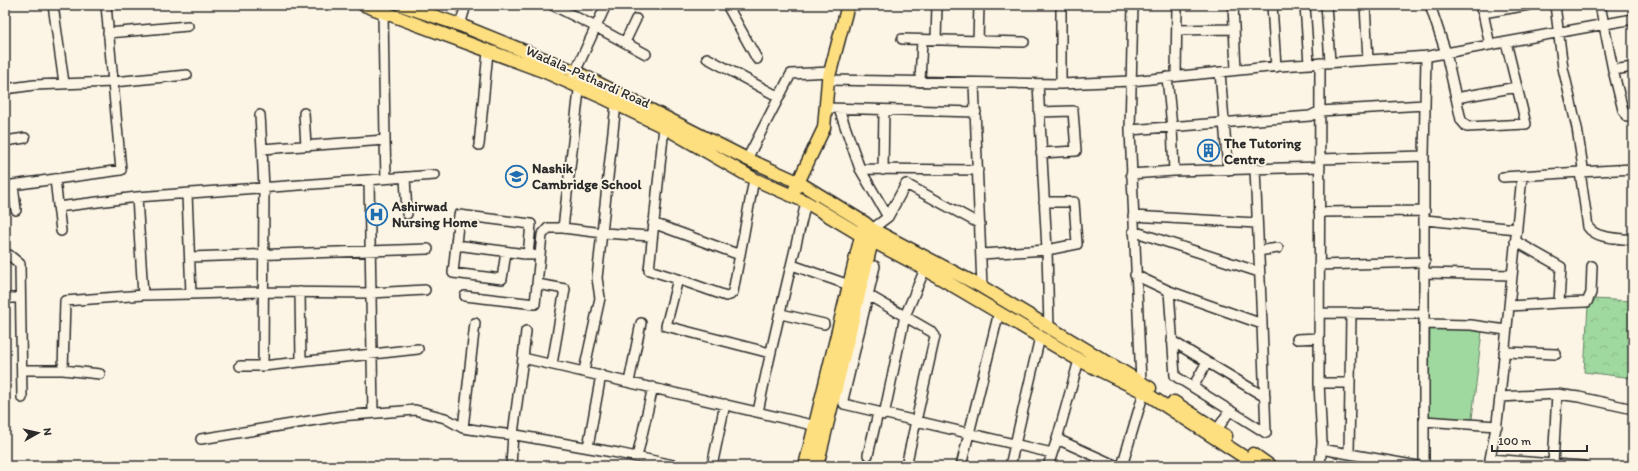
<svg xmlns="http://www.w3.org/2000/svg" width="1638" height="471" font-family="Itim,sans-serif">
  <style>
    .green { fill: #a0d99f; stroke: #668265 }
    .park { fill: url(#park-crowns); stroke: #668265 }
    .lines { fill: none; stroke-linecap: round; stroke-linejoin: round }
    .minor-casing { stroke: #2b2b2b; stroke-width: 12 }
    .major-casing { stroke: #2b2b2b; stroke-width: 15 }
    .minor { stroke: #fcf5e5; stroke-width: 9 }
    .major { stroke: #fddf80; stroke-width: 12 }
    .labels { text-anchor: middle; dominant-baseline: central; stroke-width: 4; stroke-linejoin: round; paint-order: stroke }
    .street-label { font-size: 14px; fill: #2b2b2b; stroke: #fcf5e5 }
    .poi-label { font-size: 14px; font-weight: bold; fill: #2b2b2b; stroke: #fcf5e5; text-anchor: start }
  </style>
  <defs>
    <pattern id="park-crowns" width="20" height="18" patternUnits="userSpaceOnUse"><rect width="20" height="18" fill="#a0d99f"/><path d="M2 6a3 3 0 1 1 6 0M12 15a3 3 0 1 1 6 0" fill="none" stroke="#8aba89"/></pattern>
  </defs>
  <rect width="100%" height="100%" fill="#fcf5e5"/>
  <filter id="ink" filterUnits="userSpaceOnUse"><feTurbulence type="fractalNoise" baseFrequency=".025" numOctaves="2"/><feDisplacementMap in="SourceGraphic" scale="8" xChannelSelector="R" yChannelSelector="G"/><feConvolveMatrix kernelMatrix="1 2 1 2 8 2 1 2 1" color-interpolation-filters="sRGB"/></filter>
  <g filter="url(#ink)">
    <path class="green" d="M1430,325L1482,331L1472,419L1429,418Z"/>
    <path class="park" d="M1593,299L1633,301V378L1584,372L1588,305L1592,304Z"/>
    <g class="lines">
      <defs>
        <path id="minor" d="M53,5L64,83
          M552,5L596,27L646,54
          M727,5L757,59
          M1133,5L1130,130L1141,382L1139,387
          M1233,5L1236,70
          M1272,5L1276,67
          M1305,5L1309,64
          M1326,5L1330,62
          M1365,5L1368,60
          M1430,5L1446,53L1461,120L1467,127L1526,124L1506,42
          M1479,5L1483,13L1490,45
          M1600,5L1613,70
          M1483,13L1529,5
          M460,25L466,5
          M1177,30L1234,29
          M108,33L188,26
          M902,39L1024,42
          M936,40L937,5
          M978,41L979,5
          M625,42L636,19
          M707,58L779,97
          M1320,63L1319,383L1322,442L1320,466
          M1633,67L1613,70L1623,110L1627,117H1633
          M1220,72L1228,170
          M1176,76L1177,5
          M1167,77L1172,127L1174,171
          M828,80L1061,84L1131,81L1280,66L1429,56L1633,19
          M920,82L922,40
          M570,83L606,5
          M974,83L982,287
          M1038,84L1047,250L1049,328
          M1061,84V5
          M5,89L34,85L113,82L187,75
          M1456,98L1517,87
          M826,108L976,112
          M839,109L860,169L888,217L872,229
          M1039,112L1073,111L1076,151L1041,153
          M304,113L306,146
          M260,115L262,149
          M664,127L649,270L678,279L666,326L770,353
          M1130,130L1310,116L1320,111L1425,105
          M385,140L386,178
          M5,141L25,138
          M479,145L488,52
          M747,159L791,74L830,72
          M1319,159L1424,156
          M860,169L978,170
          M1633,169L1580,172L1588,227C1596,239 1619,238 1633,240
          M883,170L884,110
          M1131,174L1174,171L1320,167
          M405,177L407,214
          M1503,177L1580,172L1583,168L1577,128L1563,68L1555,5
          M55,179L61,231
          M369,180L373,413
          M13,185L16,210
          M5,186L121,170L106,5
          M187,194L191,294
          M58,207L137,197
          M1319,212L1425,211
          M1133,216L1256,223
          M888,217L906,184L980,224
          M1425,220L1517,229
          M653,223L740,255
          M563,228L603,233L651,236
          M1133,231L1259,272
          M456,245L533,255
          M1258,251L1278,248
          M506,252L502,279L453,273L459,215L531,224L528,255
          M981,254L1047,250L1077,244L1074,202H1044
          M5,255H9L20,264L22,398
          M190,257L428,249
          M792,265L849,285
          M1319,265L1425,262
          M875,266L843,400L844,404L1052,453
          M1425,273L1512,275
          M1135,275L1169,291L1262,324L1255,169
          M678,279L726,296L730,295L733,292L754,179
          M537,284L565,289L552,364
          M1169,291L1175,376L1266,433L1262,324
          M300,292L301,361
          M143,295L137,197L435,175
          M868,295L932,332L935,336L906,466
          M465,296L535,304L542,235L548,228H563L580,82
          M5,298H20
          M1559,303L1587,302L1591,293L1592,266
          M1509,306L1559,303L1561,267L1515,241
          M1319,313L1424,314
          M781,314L824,324
          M1424,324L1471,325L1506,330
          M1297,339L1319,338
          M1172,341L1265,397
          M1504,352L1556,354
          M523,358L526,331
          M240,366H263L418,349
          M263,366L264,188L262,149L385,140L383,11
          M22,370H63L100,374
          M63,370L65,301L143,295L191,294L263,292L371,293L425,290
          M584,371L600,298L597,278L616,104
          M629,382L641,323
          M1319,383H1350
          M1193,387L1207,362
          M1557,394L1579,397L1633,409
          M1500,397L1557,394L1553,464L1490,459L1497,422L1500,397L1522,176
          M758,412C772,342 790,272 806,202
          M884,415L905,316L925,269
          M1424,421L1497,426
          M463,428L475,323
          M1217,430L1230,410
          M201,439L340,416L415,410L445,418L463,428L496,433L516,435L618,453L678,466
          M1057,439L1079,360
          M588,447L601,375
          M1321,449L1418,466
          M1349,454L1351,313
          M868,455L878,413
          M637,457L653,387
          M1553,464L1584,466
          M511,466L513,434L523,358L821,427
          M712,466L725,404
          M961,466L999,312
          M1010,466L1040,337
          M1048,466L1057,439L1117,466
          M1122,466L1144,392
          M1424,466V156L1426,56"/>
        <path id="major" d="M364,5L543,71L606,99L664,127L754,179L806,202L861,235L925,269L1079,360L1144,392L1258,466
          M401,5L460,25L576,72L747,159L798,182L865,223L872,229L982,287L1150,388
          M795,189L824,128L828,80L848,5
          M1174,402L1226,436
          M1253,454L1270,466
          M805,466L863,228
          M817,466L872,241V234"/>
      </defs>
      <use href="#minor" class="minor-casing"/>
      <use href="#major" class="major-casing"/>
      <use href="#minor" class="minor"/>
      <use href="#major" class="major"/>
    </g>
  </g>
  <defs>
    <symbol id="building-ring" viewBox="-11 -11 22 22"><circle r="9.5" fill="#fcf5e5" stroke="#1f6fb2" stroke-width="1.5"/><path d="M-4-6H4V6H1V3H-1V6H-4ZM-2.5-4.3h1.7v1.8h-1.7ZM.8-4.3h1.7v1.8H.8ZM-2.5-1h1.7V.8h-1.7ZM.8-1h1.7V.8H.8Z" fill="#1f6fb2"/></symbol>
    <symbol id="school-ring" viewBox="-11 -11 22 22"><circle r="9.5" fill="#fcf5e5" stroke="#1f6fb2" stroke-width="1.5"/><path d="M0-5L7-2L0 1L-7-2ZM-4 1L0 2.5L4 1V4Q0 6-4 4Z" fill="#1f6fb2"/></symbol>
    <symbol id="hospital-ring" viewBox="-11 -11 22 22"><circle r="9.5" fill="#fcf5e5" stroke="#1f6fb2" stroke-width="1.5"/><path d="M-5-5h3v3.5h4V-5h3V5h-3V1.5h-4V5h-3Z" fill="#1f6fb2"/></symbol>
  </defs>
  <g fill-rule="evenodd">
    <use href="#building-ring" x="1196" y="138" width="25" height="25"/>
    <use href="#school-ring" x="504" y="164" width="25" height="25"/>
    <use href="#hospital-ring" x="364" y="202" width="25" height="25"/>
  </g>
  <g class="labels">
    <g class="street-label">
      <text transform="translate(588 77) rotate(24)">Wadala-Pathardi Road</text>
    </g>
    <g class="poi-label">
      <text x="1224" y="143">The Tutoring<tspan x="1224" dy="16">Centre</tspan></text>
      <text x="532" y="168">Nashik<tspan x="532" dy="16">Cambridge School</tspan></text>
      <text x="392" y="206">Ashirwad<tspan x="392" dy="16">Nursing Home</tspan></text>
    </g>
  </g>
  <rect width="1638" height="471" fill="none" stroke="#fcf5e5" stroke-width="20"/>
  <rect x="10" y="10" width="1618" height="451" fill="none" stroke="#2b2b2b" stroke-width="1.5" filter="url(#ink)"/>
  <g transform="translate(38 433) rotate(82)" stroke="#fcf5e5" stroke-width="3" paint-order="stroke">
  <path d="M0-3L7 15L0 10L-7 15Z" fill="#2b2b2b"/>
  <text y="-6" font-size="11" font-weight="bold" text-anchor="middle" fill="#2b2b2b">N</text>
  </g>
  <path d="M1492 445v6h95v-6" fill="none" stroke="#2b2b2b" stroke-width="2"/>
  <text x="1498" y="445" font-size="12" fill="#2b2b2b" stroke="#fcf5e5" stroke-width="3" paint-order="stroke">100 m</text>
</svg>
